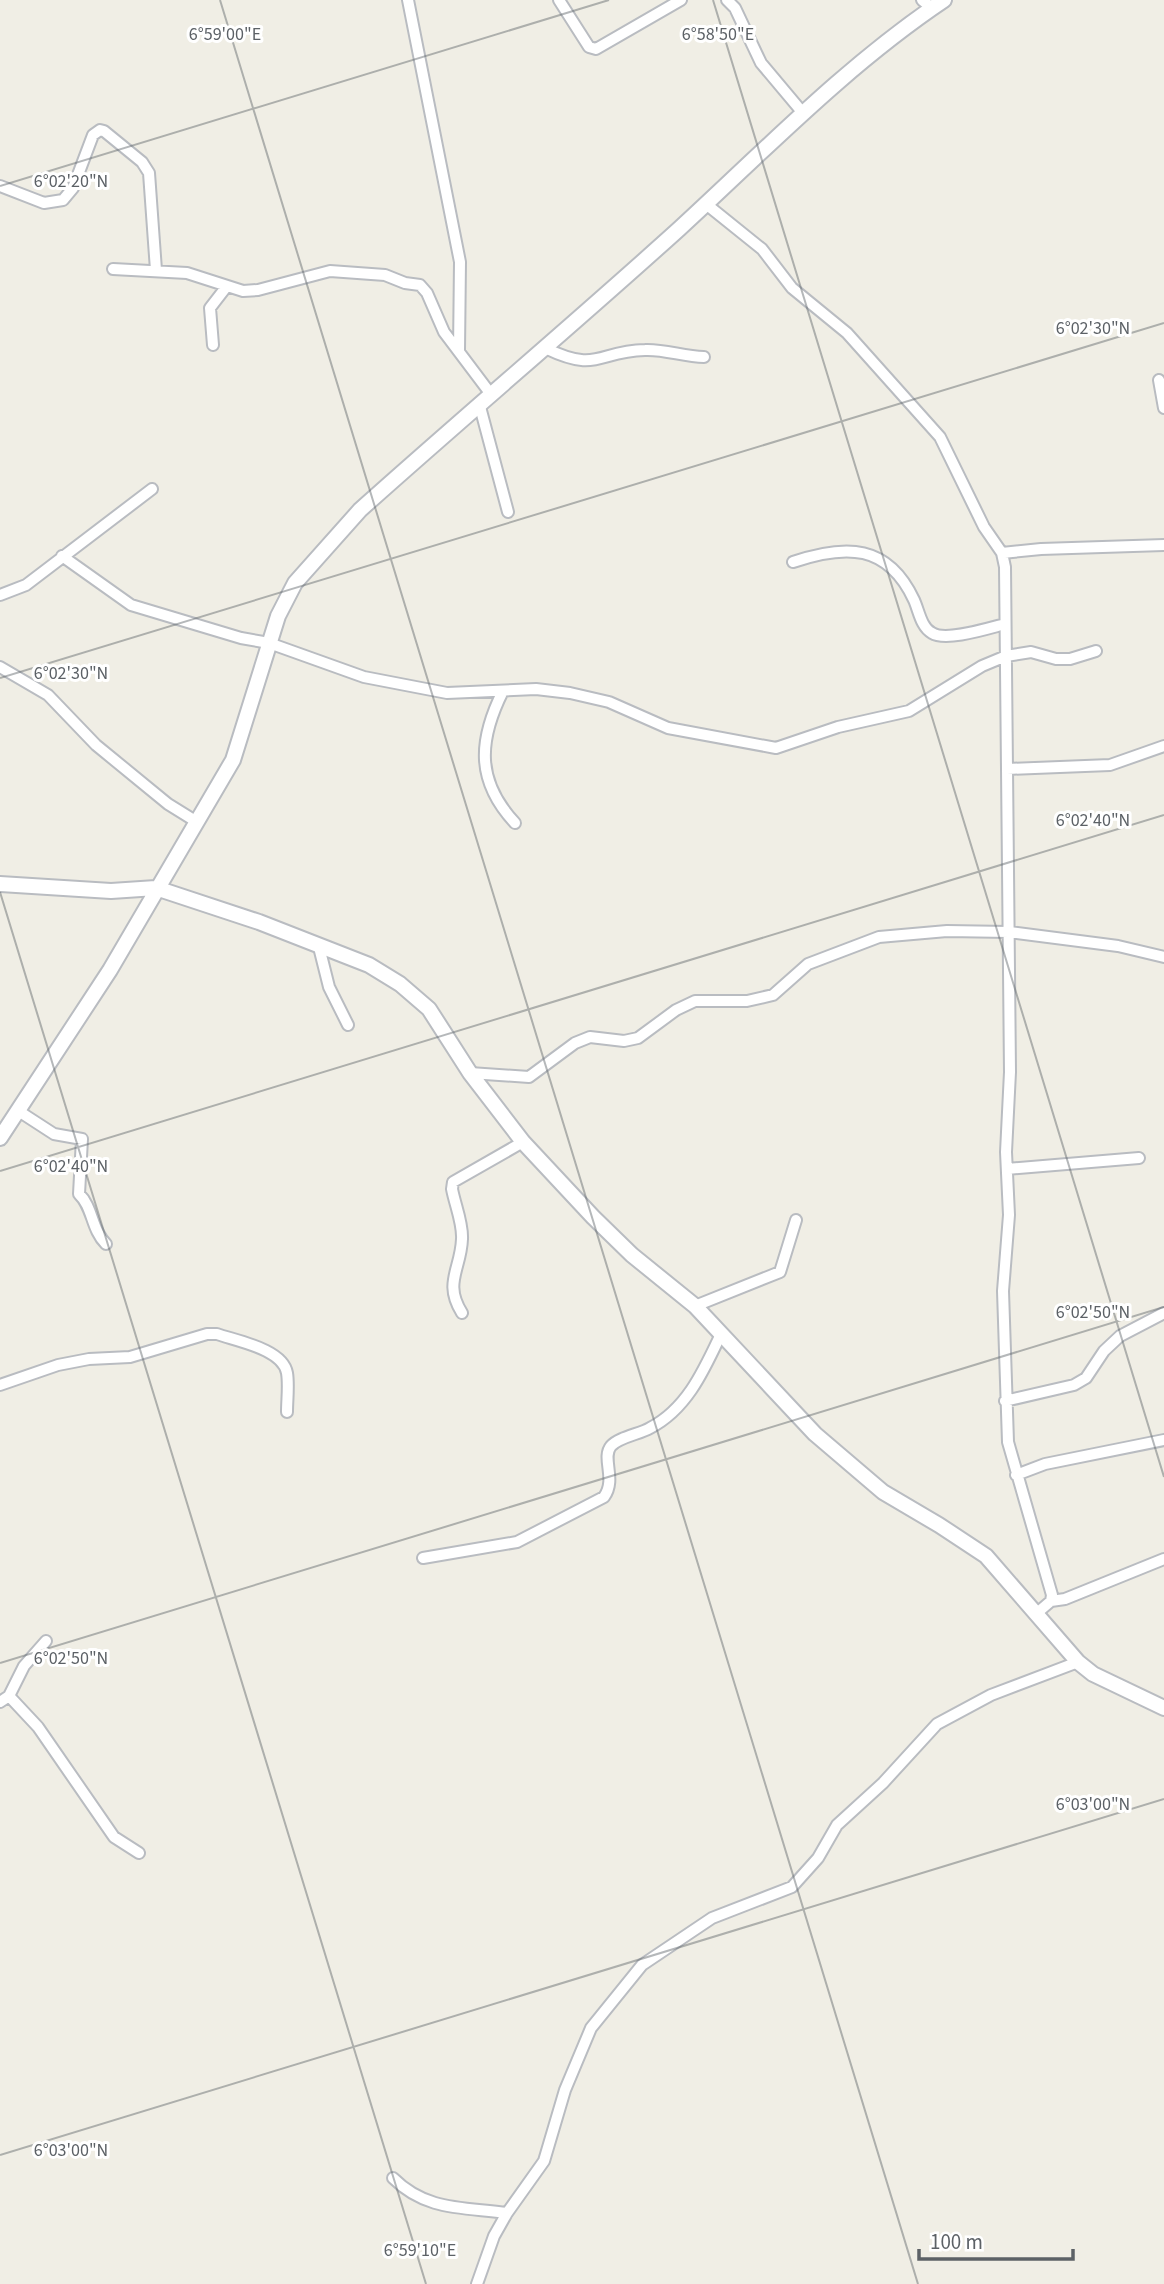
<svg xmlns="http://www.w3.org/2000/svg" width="1164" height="2284" font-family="'Source Sans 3',sans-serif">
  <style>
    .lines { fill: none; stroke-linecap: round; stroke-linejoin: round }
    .minor-casing { stroke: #b9bcc1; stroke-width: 14 }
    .tertiary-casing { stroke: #b9bcc1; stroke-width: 18 }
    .minor { stroke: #fff; stroke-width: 10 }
    .tertiary { stroke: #fff; stroke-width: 14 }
    .ticks { fill: none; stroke: #5c6166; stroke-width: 2; stroke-opacity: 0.45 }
    .ticks-label { font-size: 18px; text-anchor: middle; fill: #5c6166; stroke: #fff; stroke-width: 6; stroke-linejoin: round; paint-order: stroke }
  </style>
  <rect width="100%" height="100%" fill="#f0eee5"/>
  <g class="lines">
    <defs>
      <path id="minor" d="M408,0L460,262L459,350
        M559,0L589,47L596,49L681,0
        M727,0L735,8L761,63L803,113
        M922,0L932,8
        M0,186L44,203L63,200L73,188L93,135L100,130L104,131L142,162L149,173L156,270
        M706,204L762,249L792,288L847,333L940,437L984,527L1002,553L1005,567L1010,1072L1006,1152L1009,1215L1003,1291L1008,1442L1052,1595L1051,1601L1037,1613
        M113,269L187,273L243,291L258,290L330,271L385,275L405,283L420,285L427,293L444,332L490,393
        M213,345L210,308L227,286
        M545,348C599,374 597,351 645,350C665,349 684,357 704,357
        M1159,380L1164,408
        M479,403L508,512
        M1002,553L1041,549L1164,545
        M62,556L131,605L241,638L269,643L364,677L447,693L536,689L570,693L609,702L668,728L776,748L838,727L909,711L982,666L1006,656L1031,652L1056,659H1070L1096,651
        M793,562C846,544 888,544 914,600C919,611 921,627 932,633C946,642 989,628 1005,624
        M0,595L26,585L152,489
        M0,667L48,695L96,745L168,804L197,822
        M503,691C478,741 476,781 515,823
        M1007,769L1110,765L1164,746
        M319,947L329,987L348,1025
        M470,1073L529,1077L575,1043L590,1037L624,1041L638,1038L676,1010L695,1001H747L773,995L808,964L879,937L947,931L1009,932L1118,946L1164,957
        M17,1110L54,1134L82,1139L79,1194C93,1207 91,1229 106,1244
        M1007,1169L1139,1158
        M695,1306L780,1272L796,1220
        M462,1313C443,1283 461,1269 462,1239C463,1223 455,1205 452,1189L453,1182L523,1142
        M0,1385L58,1365L89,1359L130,1357L207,1334H217C237,1341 283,1349 287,1373C289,1385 287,1400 287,1412
        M1005,1401L1074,1385L1086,1378L1104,1351L1120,1336L1164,1313
        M1016,1475L1045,1464L1164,1440
        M423,1558L517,1542L604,1497C617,1479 601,1458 611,1446C619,1437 640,1434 650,1428C687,1409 704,1370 721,1334
        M1051,1601L1065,1599L1164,1559
        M9,1696L38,1727L114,1837L139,1853
        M0,1702L9,1696L24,1666L46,1641
        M393,2178C426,2211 463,2207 507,2213
        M477,2284L494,2236L507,2213L544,2161L565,2090L591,2028L642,1965L712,1918L792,1887L818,1858L837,1825L883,1783L937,1724L991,1695L1078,1662"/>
      <path id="tertiary" d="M0,884L111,891L156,888L259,922L369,965L400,984L429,1009L470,1073L523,1142L593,1217L632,1255L695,1306L815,1434L883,1492L939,1525L986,1556L1078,1662L1093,1674L1164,1708
        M0,1138L110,970L233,760L278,616L295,583L360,510C466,415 574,324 679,229C765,150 847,65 944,0"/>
    </defs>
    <use href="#minor" class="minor-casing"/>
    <use href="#tertiary" class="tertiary-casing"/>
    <use href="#minor" class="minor"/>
    <use href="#tertiary" class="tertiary"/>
  </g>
  <path class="ticks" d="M220,0L918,2284M713,0L1164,1477M0,186L609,0M0,678L1164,323M0,892L426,2284M0,1171L1164,815M0,1663L1164,1307M0,2155L1164,1799"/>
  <g class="ticks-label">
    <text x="225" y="40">6°59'00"E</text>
    <text x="718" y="40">6°58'50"E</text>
    <text x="71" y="187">6°02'20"N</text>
    <text x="1093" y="334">6°02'30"N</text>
    <text x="71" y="679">6°02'30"N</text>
    <text x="1093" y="826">6°02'40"N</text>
    <text x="71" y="1172">6°02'40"N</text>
    <text x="1093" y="1318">6°02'50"N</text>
    <text x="71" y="1664">6°02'50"N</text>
    <text x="1093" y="1810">6°03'00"N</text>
    <text x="71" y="2156">6°03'00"N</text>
    <text x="420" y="2256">6°59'10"E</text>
  </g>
  <path d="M919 2249v10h154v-10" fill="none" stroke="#5c6166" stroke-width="3.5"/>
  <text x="930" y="2249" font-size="21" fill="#5c6166" stroke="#ffffff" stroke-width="5" paint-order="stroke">100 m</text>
</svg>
